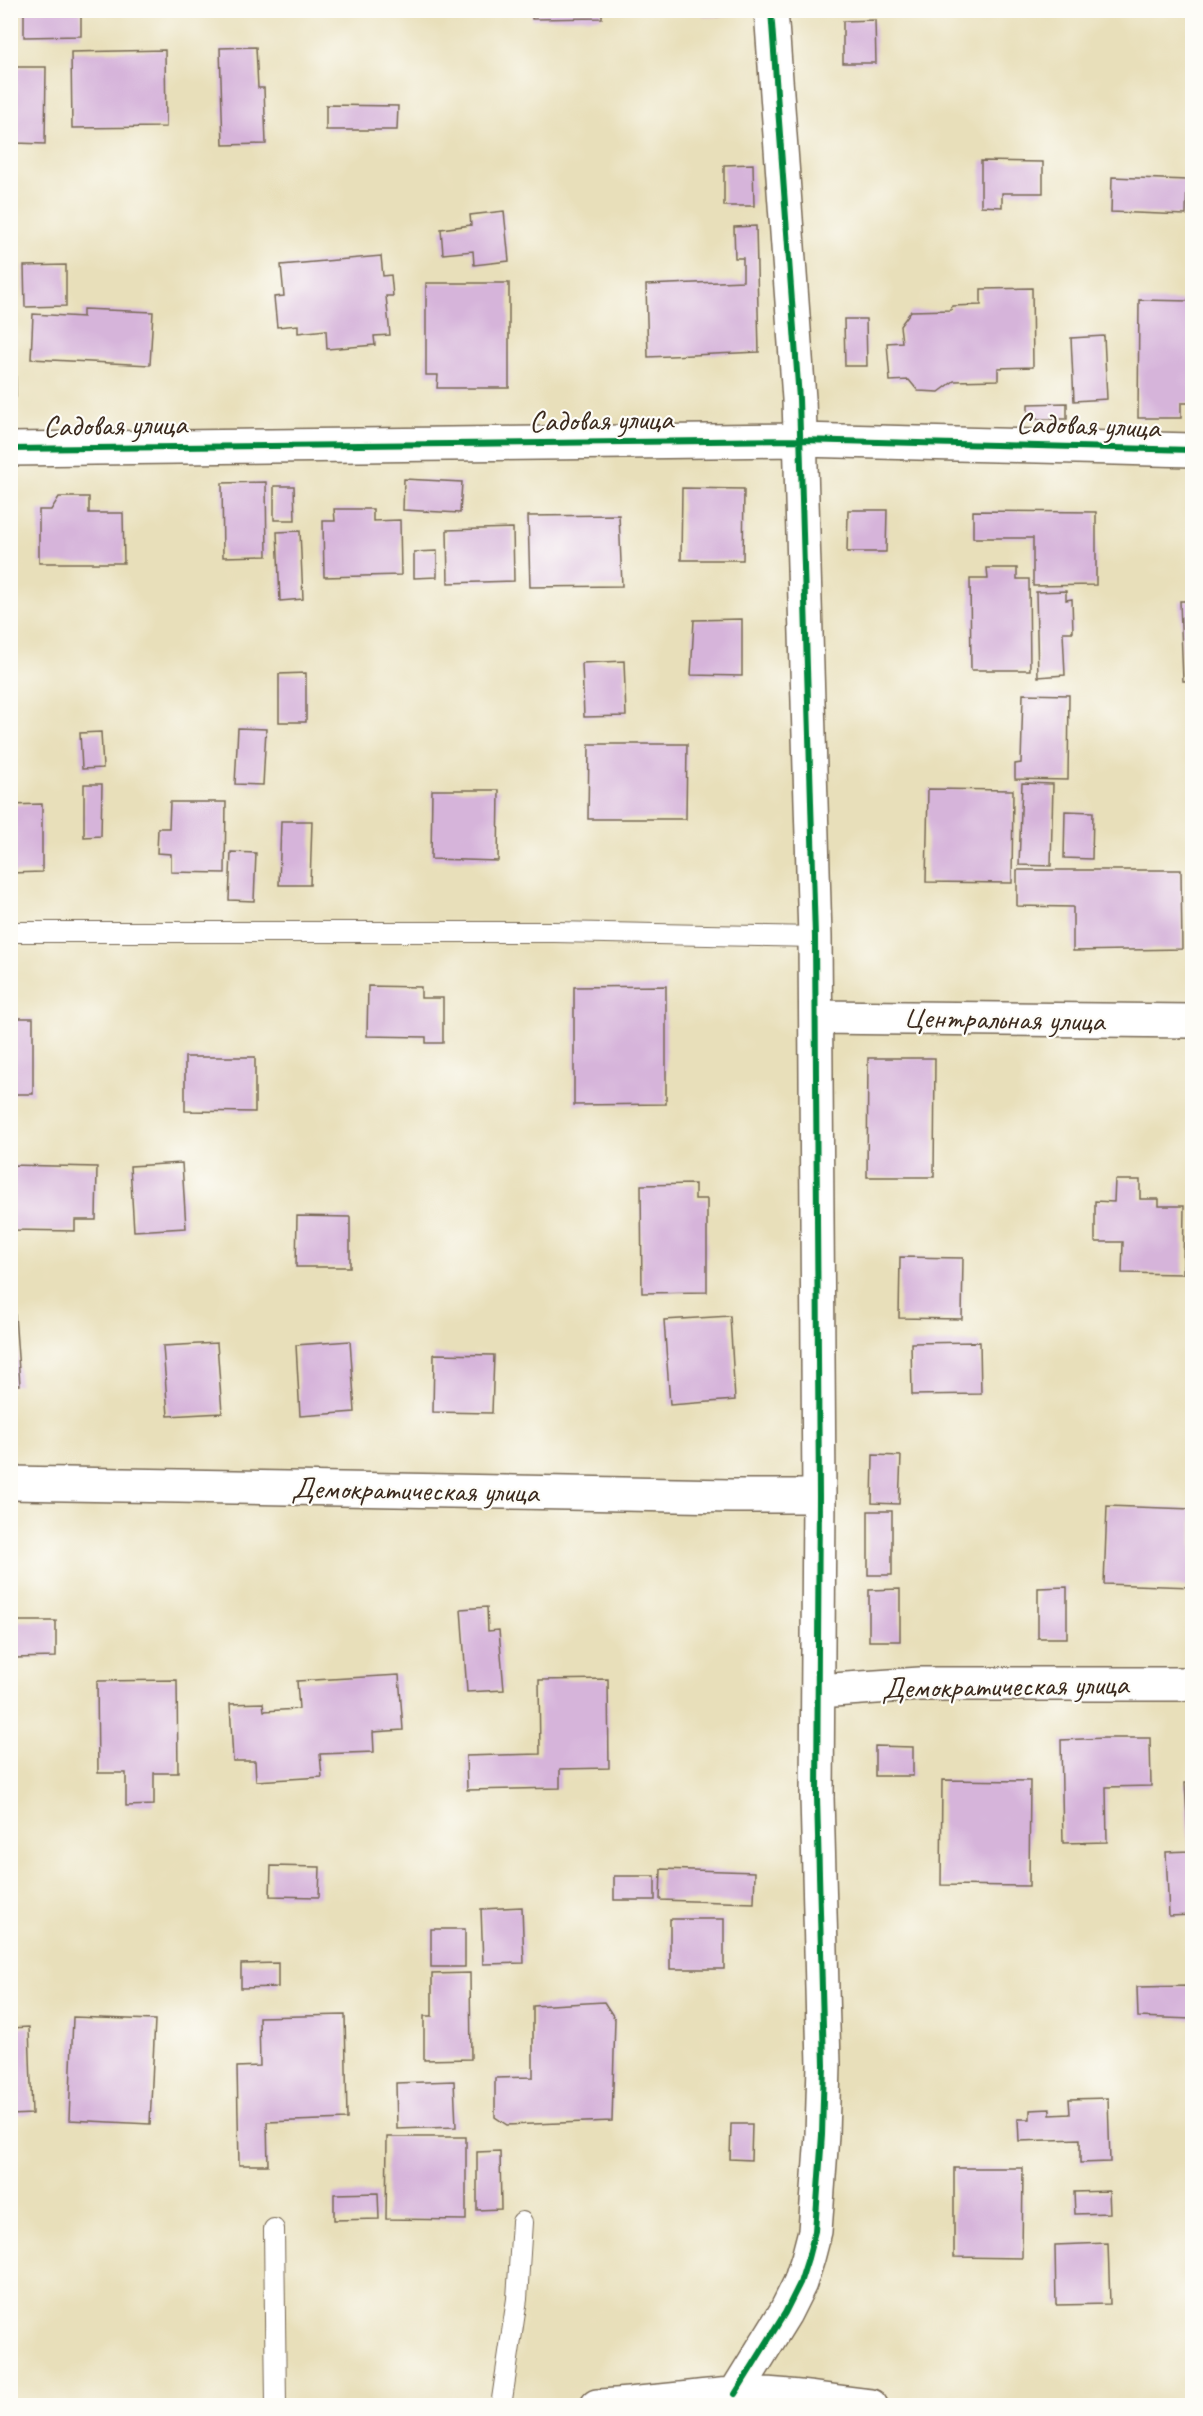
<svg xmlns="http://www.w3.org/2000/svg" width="1203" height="2416" font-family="Caveat,sans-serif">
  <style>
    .building { fill: #d6b4da }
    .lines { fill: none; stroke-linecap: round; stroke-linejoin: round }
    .lane-casing { stroke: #786955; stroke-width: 22 }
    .street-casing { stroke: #786955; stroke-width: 36 }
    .lane { stroke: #fff; stroke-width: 20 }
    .street { stroke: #fff; stroke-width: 33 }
    .cycleway-casing { stroke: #fdfcf7; stroke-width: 10 }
    .cycleway { stroke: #00873e; stroke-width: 6 }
    .labels { text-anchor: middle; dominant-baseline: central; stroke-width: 4.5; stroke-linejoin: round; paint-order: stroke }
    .street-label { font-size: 30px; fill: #3b2a1e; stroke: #fdfcf7 }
  </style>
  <rect width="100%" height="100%" fill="#fdfcf7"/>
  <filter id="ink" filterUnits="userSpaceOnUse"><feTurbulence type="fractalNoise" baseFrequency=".0167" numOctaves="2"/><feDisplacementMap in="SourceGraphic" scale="12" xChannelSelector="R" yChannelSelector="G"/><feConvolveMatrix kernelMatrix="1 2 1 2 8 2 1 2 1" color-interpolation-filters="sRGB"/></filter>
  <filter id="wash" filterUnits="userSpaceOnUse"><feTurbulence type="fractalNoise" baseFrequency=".008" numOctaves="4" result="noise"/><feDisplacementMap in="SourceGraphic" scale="24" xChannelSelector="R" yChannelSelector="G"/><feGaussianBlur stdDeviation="1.35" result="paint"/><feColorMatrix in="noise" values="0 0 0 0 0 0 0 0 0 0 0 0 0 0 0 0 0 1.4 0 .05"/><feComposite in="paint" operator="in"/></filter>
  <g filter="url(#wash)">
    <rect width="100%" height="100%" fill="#e8dfba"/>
    <g id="blocks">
      <path class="building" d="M24,10H81V36L24,37Z
        M532,10H602V18L532,19Z
        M703,10H728V16L703,17Z
        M875,20L876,63H843V21Z
        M256,47L258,88H264L266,144L223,145L220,48Z
        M165,50L166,127L72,128L71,52Z
        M16,67H46L45,144L16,143Z
        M326,105L398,106L397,130H326Z
        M981,161L1043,162V193H1002V207L981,206Z
        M753,164L754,206H724V165Z
        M1112,177L1187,180L1186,215L1111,212Z
        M504,211L509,261L474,265L473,251L443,254L441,229L471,225L470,215Z
        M756,226L759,352L648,357L646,285L743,281V258H735L734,227Z
        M381,256L383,276L391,275L393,296H386L390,335L374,336L375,345L327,349L326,330L298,333V325L277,327L274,297L284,296L281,265Z
        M66,265V306L25,307L24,266Z
        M10,281H14L16,397H10Z
        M426,283H509V388H437L438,375H426Z
        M1032,288L1033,367L998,368V380L954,381L939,392L918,391L909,380L890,381L887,343L902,342L900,326L911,311L951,310L952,306L981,305V289Z
        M1139,300L1192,301V403H1181V418H1138Z
        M83,309L153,312L150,365L31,359L33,314L83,317Z
        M844,319H866L867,366H845Z
        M1104,336L1107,399L1074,401L1071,338Z
        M1067,403V419H1028V404Z
        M404,479L462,482L460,513L403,510Z
        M266,482L267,556L223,557L222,483Z
        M274,486H294L295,520H274Z
        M682,488L744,489L743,560H681Z
        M59,497H89V513H123L124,563H39V510H51Z
        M334,509H373V521L400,520L401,575L324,577L323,521H335Z
        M848,510H887L886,552H847Z
        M973,511L1096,512V585L1033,586V538H973Z
        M619,515L622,586L530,587L528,516Z
        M513,528L514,581L448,583L447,530Z
        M300,531L303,599L280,601L277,532Z
        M437,551V577L414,578V552Z
        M987,568H1017V579H1029L1030,670H971L970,579H988Z
        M1066,591V600L1072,599L1073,632H1063L1065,675L1038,677L1036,592Z
        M1180,601H1192V681H1183Z
        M742,619V676L691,675L694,620Z
        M624,661L626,716L584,717L582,663Z
        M306,673V722H279V674Z
        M1023,694L1069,695L1068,780L1015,779V764L1021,763Z
        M238,728L266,729L263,785L235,784Z
        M101,732L103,768L82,769L80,733Z
        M589,744H687L686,819H588Z
        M1022,783L1053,784L1051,866L1019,865Z
        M84,784H102L101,836L84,837Z
        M928,789L1013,790L1012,883L926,882Z
        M432,790H499L498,861L431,859Z
        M170,802H226L225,873L171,872V854L157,853L158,828H169Z
        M42,804V872L10,873V805Z
        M1065,811L1093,812L1092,859L1064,858Z
        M281,821H312L310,885H279Z
        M231,852L256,853L254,901L229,900Z
        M1017,870H1181L1182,949L1073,951V907L1017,906Z
        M368,986L421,987V998H443V1043H426V1037L367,1036Z
        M666,986V1104L574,1105V987Z
        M10,1018H33V1094H10Z
        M185,1057H255V1112L185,1111Z
        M868,1058H935L934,1177H867Z
        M182,1163L186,1228L134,1231L130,1166Z
        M10,1165L97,1167L96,1220H75V1231L10,1230Z
        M1115,1180H1140V1199H1159V1206H1184L1183,1274L1122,1273L1123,1242H1095V1201L1114,1202Z
        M695,1184V1199H707V1292L642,1293L641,1185Z
        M297,1216L350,1217V1267H296Z
        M900,1257L963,1258L962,1319L899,1318Z
        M10,1315H15L20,1385H10Z
        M730,1316L735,1400L670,1405L664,1320Z
        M350,1341L355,1412L300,1416L296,1345Z
        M980,1342L981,1394L912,1395L911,1343Z
        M217,1343L222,1413L168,1416L163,1346Z
        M434,1354L494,1355L492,1413L433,1412Z
        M873,1455L901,1456L899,1504L872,1503Z
        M1107,1506L1192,1509V1587L1104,1584Z
        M868,1511H892V1575H868Z
        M1067,1587V1638H1038V1588Z
        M900,1589V1641H869V1590Z
        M487,1607L488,1631L499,1630L504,1690L467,1692L461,1609Z
        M13,1621H56V1657L13,1658Z
        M399,1675L403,1730L373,1732L374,1752L320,1754L322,1777L256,1781L255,1761H233L230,1704L263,1703L264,1711L299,1709L297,1681Z
        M608,1679L609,1768L560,1769V1788L467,1790L466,1756L540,1754L539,1680Z
        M177,1680L178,1773H154V1805L126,1806V1773H98L97,1681Z
        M1105,1738H1150L1151,1786L1106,1787L1107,1842L1063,1843L1061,1740Z
        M875,1746L913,1747V1776H875Z
        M942,1780L1030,1781L1029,1886L941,1885Z
        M1185,1783H1192V1915L1169,1916L1166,1852L1189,1851Z
        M271,1866L320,1867L319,1897L270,1896Z
        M661,1869L755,1872L754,1903L660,1900Z
        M614,1876H655V1900H614Z
        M522,1907L524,1963L483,1964L481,1909Z
        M670,1919H724V1969H670Z
        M431,1929H465V1967H431Z
        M278,1963V1987L241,1988V1964Z
        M470,1973L471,2059L424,2060V2016H432V1974Z
        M1192,1986V2019L1138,2017L1137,1987Z
        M604,2002L615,2019L612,2121L507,2125L495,2117V2078L533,2077V2006Z
        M345,2015L347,2119L267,2122L268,2165H239L237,2067L260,2066L259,2017Z
        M73,2017L155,2020L150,2124L69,2120Z
        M29,2027L32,2114L10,2115V2028Z
        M454,2081L456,2127L397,2129L396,2083Z
        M1108,2098L1110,2162L1080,2163V2139L1019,2141L1018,2119H1030V2110L1050,2109V2115L1070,2114L1069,2099Z
        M731,2124H752L751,2160L730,2159Z
        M387,2137H466V2220L386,2219Z
        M500,2151L501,2209L477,2210V2152Z
        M954,2168H1023L1022,2258L954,2257Z
        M1189,2189H1192V2215H1191Z
        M1109,2191L1110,2213L1075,2214L1074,2192Z
        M378,2193L379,2219L334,2220V2194Z
        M1108,2243L1110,2304L1056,2305L1055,2245Z"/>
    </g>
  </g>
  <g filter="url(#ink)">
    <use href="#blocks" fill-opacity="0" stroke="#786955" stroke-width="1.5"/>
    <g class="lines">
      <defs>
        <path id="lane" d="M10,932H554L815,937
          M274,2229L276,2406
          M501,2406L517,2299L522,2222"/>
        <path id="street" d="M10,449L800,440L1192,450
          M816,1017L1192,1021
          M10,1483L731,1496H819
          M818,1691L920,1684H1192
          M735,2394L785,2313L800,2283L808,2258L815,2231L822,2135L824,2065L817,1797L819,1496L815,937L799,399L771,10
          M597,2406C643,2404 688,2397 734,2394C780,2392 825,2401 871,2406"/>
      </defs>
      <use href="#lane" class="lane-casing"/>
      <use href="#street" class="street-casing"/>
      <use href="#lane" class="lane"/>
      <use href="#street" class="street"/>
      <defs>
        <path id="cycleway" d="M10,449L800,440L1192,450
          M735,2394L785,2313L800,2283L808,2258L815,2231L822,2135L824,2065L817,1797L819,1496L815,937L799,399L771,10"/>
      </defs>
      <use href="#cycleway" class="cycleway-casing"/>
      <use href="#cycleway" class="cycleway"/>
    </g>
  </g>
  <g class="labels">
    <g class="street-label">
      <text transform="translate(601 420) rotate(-1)">Садовая улица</text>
      <text transform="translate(115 425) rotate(-1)">Садовая улица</text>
      <text transform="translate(1088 425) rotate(2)">Садовая улица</text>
      <text transform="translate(1004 1019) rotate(1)">Центральная улица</text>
      <text transform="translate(415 1490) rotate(1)">Демократическая улица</text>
      <text transform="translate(1005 1686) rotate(-1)">Демократическая улица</text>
    </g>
  </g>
  <rect width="1203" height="2416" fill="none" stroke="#fdfcf7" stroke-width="36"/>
</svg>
